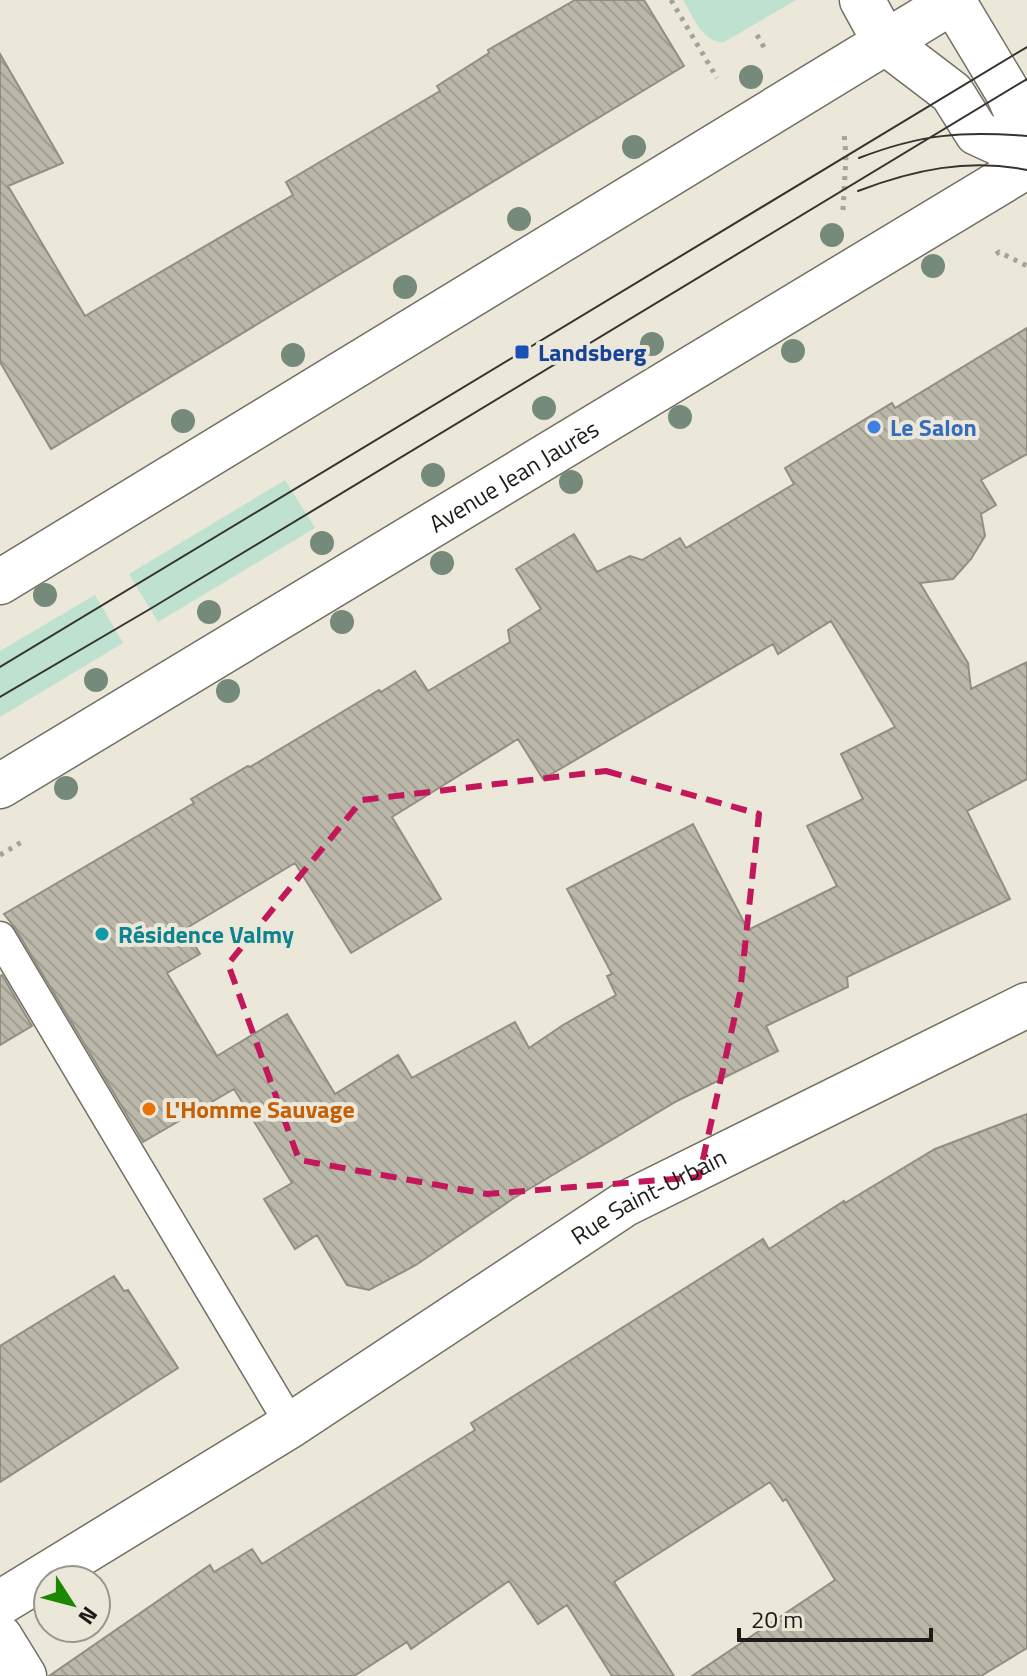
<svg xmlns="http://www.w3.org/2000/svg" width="1027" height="1676" font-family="'Titillium Web',sans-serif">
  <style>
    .grass { fill: #bfe1d0 }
    .building { fill: url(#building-back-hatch); stroke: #928f82; stroke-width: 2; fill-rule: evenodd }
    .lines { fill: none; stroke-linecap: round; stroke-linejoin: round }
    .service-casing { stroke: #736f63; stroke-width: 33 }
    .minor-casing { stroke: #736f63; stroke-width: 47 }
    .tertiary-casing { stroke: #736f63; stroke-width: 47 }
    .secondary-casing { stroke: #736f63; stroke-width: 47 }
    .path { stroke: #a5a297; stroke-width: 5; stroke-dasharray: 4 6; stroke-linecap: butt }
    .service { stroke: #fff; stroke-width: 30 }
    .minor { stroke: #fff; stroke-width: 44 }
    .tertiary { stroke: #fff; stroke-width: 44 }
    .secondary { stroke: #fff; stroke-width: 44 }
    .tram { stroke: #35342e; stroke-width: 2 }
    .tree { fill: #758a7a }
    .marked { fill: none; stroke: #c2185b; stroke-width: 6; stroke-dasharray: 16 10; stroke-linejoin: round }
    .transit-dot { fill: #1a4fb4; stroke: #ebe7d9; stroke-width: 3 }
    .shop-dot { fill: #3f7fe0; stroke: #ebe7d9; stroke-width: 3 }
    .culture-dot { fill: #0f9aa8; stroke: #ebe7d9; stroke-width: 3 }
    .food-dot { fill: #e8710a; stroke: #ebe7d9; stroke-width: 3 }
    .labels { text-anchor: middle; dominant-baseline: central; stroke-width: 8; stroke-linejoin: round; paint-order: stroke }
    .transit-label { font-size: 24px; font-weight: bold; fill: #164399; stroke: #ebe7d9; text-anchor: start }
    .shop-label { font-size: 24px; font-weight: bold; fill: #366cbe; stroke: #ebe7d9; text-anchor: start }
    .street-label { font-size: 24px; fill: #1d1c17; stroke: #ebe7d9 }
    .culture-label { font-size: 24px; font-weight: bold; fill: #0d838f; stroke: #ebe7d9; text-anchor: start }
    .food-label { font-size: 24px; font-weight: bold; fill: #c56008; stroke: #ebe7d9; text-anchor: start }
  </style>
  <defs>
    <pattern id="building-back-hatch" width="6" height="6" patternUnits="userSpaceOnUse" patternTransform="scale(2)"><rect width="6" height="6" fill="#bbb8aa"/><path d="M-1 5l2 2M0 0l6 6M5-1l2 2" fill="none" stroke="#a09e92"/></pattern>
  </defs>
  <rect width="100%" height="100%" fill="#ebe7d9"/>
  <path class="grass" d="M683,0H796L724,42C703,44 693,16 683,0Z
    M285,480L315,528L158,622L129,574Z
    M95,595L123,643L0,717V651Z"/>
  <path class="building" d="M575,0H644L684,66L51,449L0,362V54L63,163L8,186L85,316L293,195L286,182L440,91L437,86L489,53L488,50Z
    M1027,328V454L981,480L996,505L981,514L985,536L971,559L953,579L920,583L968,663L971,689L1027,662V779L967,811L1010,899L847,977L848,987L766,1026L778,1051L677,1101L514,1198L416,1265L369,1290L347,1285L317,1235L295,1249L264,1199L292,1183L234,1089L143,1142L15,928L4,914L194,803L191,799L248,766L250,767L379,690L381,692L415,671L428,691L510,642L508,630L541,609L516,569L574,534L597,572L630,556L642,560L680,538L686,548L794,484L785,468L892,403L895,408ZM831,621L895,727L841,754L863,799L807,826L837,886L748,930L693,824L567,889L612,974L607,976L616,995L563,1025L529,1048L515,1022L412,1078L398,1055L335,1094L287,1014L217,1056L167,973L200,954L185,929L295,863L351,953L441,899L392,817L518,739L543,779L773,644L778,654Z
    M2,975L32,1026L0,1045V976Z
    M1027,1114V1648L981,1676H692L835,1580L786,1499L783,1501L770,1482L614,1582L674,1676H612L567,1605L538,1624L509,1581L411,1649L407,1642L354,1676H49L210,1565L214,1572L252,1549L262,1564L475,1430L471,1423L763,1239L769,1249L844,1201L845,1203L935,1149Z
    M114,1276L124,1291L128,1290L178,1368L0,1482V1346Z"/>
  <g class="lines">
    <defs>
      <path id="service" d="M0,937L291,1425"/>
      <g id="minor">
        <path id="s1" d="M0,1603L291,1425L625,1204L1027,1005"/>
        <path d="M0,1637L24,1676"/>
      </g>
      <path id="tertiary" d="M862,0L885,42"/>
      <g id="secondary">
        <path d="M953,1L1007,91L1027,137"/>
        <path d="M885,42L952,93L977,133L1027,156"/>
        <path d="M0,582L955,0"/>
        <path id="s2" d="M0,786L1027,166"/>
      </g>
    </defs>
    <use href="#service" class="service-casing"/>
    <use href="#minor" class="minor-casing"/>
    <use href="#tertiary" class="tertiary-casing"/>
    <use href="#secondary" class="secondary-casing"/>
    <path class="path" d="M671,0L717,78
      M757,35L765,49
      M843,210L846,156L844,133
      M996,254L999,252L1027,266
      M0,855L25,840"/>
    <use href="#service" class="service"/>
    <use href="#minor" class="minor"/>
    <use href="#tertiary" class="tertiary"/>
    <use href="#secondary" class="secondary"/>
    <path class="tram" d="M859,158C921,134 962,131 1027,136
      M858,191C913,170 968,158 1027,170
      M0,667L1027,47
      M0,697L150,609L1027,79"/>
  </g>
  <g class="tree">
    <circle cx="751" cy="77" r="12"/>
    <circle cx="634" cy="147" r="12"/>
    <circle cx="519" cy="219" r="12"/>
    <circle cx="832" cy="235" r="12"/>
    <circle cx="933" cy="266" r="12"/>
    <circle cx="405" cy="287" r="12"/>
    <circle cx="652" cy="344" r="12"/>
    <circle cx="793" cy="351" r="12"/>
    <circle cx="293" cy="355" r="12"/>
    <circle cx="544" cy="408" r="12"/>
    <circle cx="680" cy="417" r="12"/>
    <circle cx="183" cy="421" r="12"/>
    <circle cx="433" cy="475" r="12"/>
    <circle cx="571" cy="482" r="12"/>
    <circle cx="322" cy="543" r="12"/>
    <circle cx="442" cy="563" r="12"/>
    <circle cx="45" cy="595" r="12"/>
    <circle cx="209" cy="612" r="12"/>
    <circle cx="342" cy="622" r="12"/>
    <circle cx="96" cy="680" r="12"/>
    <circle cx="228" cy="691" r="12"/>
    <circle cx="66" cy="788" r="12"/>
  </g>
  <path class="marked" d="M606,771L759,814L740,993L699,1177L487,1194L299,1160L228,964L362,800Z"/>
  <rect class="transit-dot" x="514" y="344" width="16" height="16" rx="4"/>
  <circle class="shop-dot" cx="874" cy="427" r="8"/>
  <circle class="culture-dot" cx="102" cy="934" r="8"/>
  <circle class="food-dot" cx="149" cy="1109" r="8"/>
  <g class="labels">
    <g class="transit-label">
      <text x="538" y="352">Landsberg</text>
    </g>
    <g class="shop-label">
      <text x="890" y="427">Le Salon</text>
    </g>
    <g class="street-label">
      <text stroke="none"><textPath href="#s2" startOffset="600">Avenue Jean Jaurès</textPath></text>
      <text stroke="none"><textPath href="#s1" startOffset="766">Rue Saint-Urbain</textPath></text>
    </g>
    <g class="culture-label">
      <text x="118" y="934">Résidence Valmy</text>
    </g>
    <g class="food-label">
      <text x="165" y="1109">L'Homme Sauvage</text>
    </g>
  </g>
  <g transform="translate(72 1604) rotate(126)"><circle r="38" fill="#ebe7d9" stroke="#99968b" stroke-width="2"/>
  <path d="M0-6L14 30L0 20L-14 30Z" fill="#1a8803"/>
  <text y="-12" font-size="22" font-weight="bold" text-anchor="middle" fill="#1d1c17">N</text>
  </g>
  <path d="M739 1628v12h192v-12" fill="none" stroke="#1d1c17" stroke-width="4"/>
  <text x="751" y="1628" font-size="24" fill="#1d1c17" stroke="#ebe7d9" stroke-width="6" paint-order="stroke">20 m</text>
</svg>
